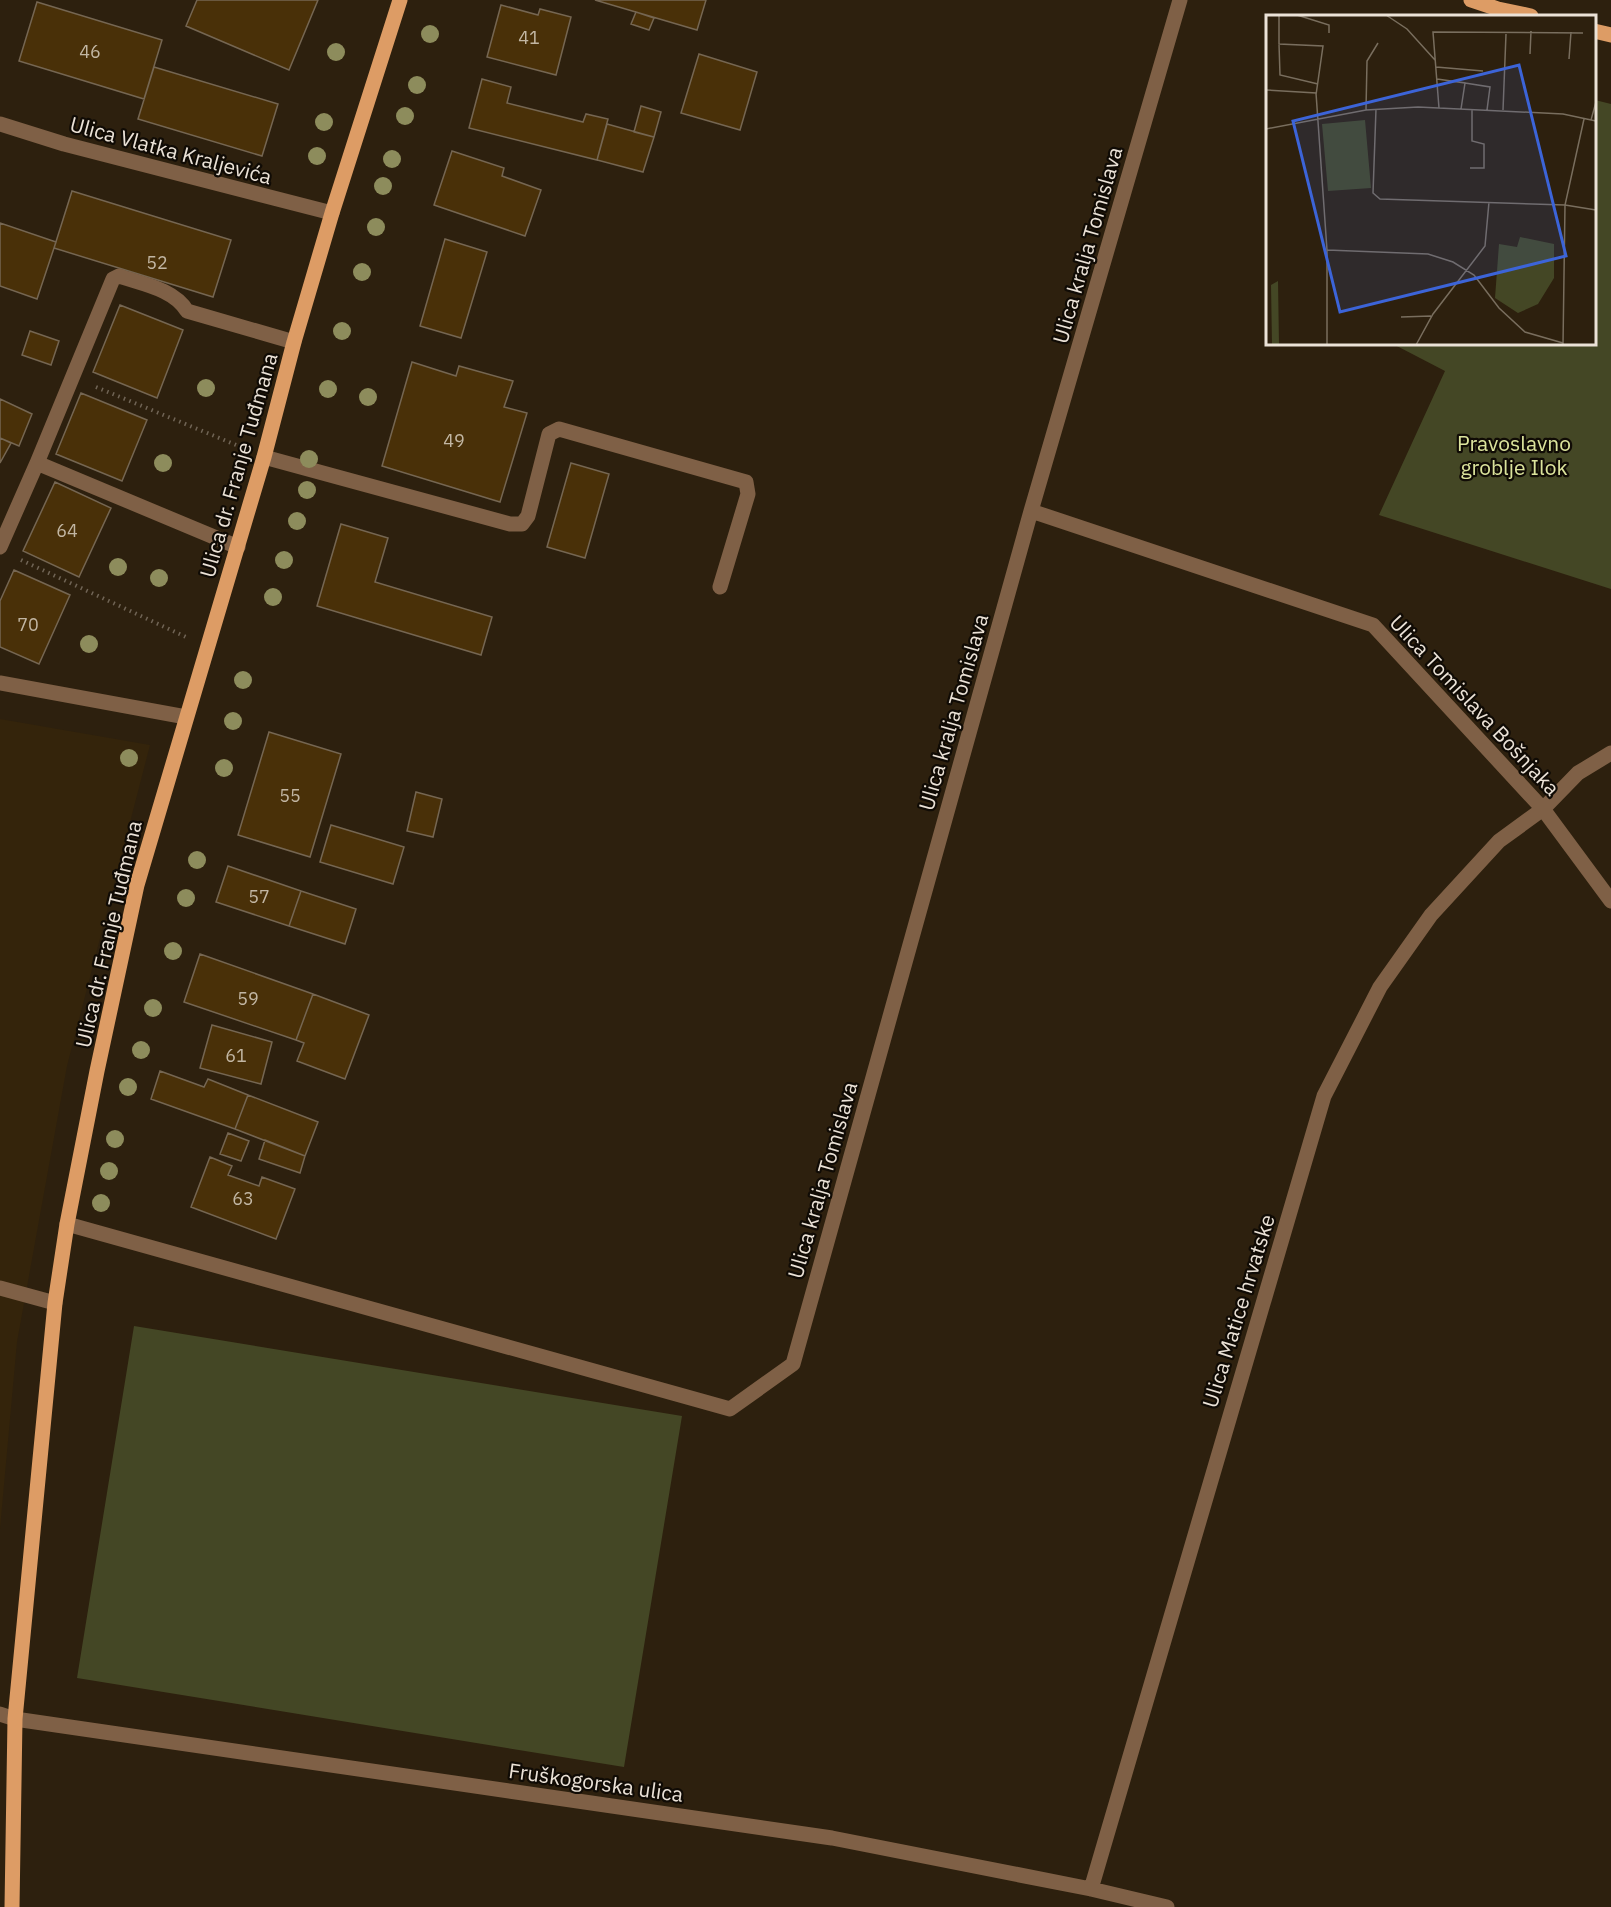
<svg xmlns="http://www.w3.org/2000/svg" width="1611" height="1907" font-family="'IBM Plex Sans',sans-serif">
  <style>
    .built { fill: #34240b }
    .green { fill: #444725 }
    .building { fill: #493008; stroke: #756652; stroke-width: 1.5 }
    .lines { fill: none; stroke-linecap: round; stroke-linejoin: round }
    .path { stroke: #706455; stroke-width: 4; stroke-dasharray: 1.5 4.5; stroke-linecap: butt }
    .minor { stroke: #7f6046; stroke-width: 15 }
    .major { stroke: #dd9c65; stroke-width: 15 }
    .tree { fill: #8d8c5c }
    .labels { text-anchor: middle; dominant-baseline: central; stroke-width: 4.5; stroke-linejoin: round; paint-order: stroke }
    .number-label { font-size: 18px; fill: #c2b6a3 }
    .street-label { font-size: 21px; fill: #ebe2d7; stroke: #100b05 }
    .park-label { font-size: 21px; fill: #dce49c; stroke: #100b05 }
    .inset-road { fill: none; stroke: #796e5e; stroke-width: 1.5 }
    .view { fill: #3c64d8; fill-opacity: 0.15; stroke: #3c64d8; stroke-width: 3 }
    .inset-edge { fill: none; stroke: #ebe2d7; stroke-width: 3 }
  </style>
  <rect width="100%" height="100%" fill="#2d200e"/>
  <path class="built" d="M0,719L150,745L67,1066L17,1342L0,1529Z"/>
  <path class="green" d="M1595,100L1611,104V589L1379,515L1445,371L1393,344H1594Z
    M134,1326L682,1416L624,1767L77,1678Z"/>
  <path class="building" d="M197,0H318L289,70L186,26Z
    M595,0H706L697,30Z
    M37,2L162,40L144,99L19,61Z
    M501,5L538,15L540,9L571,17L556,75L487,57Z
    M636,12L654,18L649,30L631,24Z
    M699,54L757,72L740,130L681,113Z
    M154,67L278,104L262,156L138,119Z
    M482,79L511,87L507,103L583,122L586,114L608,119L597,160L469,128Z
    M641,106L661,112L654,137L634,132Z
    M607,124L654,137L643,172L597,160Z
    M452,151L504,168L502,176L541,190L525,236L434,205Z
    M72,191L231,240L213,297L54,248Z
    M0,223L56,242L37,299L0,286Z
    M445,239L487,252L461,338L420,326Z
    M120,305L183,330L157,398L93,372Z
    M30,331L59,341L51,365L22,355Z
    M412,362L456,376L459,366L513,381L504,407L527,413L500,502L382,466Z
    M81,393L147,420L122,481L56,454Z
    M0,399L32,414L19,446L0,438Z
    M0,438L11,443L0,463Z
    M571,463L609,474L585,558L547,547Z
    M55,482L111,508L79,577L23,551Z
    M341,524L388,538L375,582L492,617L481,655L317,606Z
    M14,570L70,595L39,664L0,647V601Z
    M269,732L341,754L310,857L238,835Z
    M416,792L442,799L433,837L407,831Z
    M331,825L404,847L393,884L320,862Z
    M228,866L301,891L289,926L216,902Z
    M301,891L356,909L345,944L289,926Z
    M200,954L313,994L296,1040L184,1002Z
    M313,994L369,1015L345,1079L297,1061L304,1043L296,1040Z
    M212,1025L272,1042L261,1084L200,1068Z
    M160,1071L204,1087L208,1079L248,1095L235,1129L151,1099Z
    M248,1095L318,1122L305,1156L235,1129Z
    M228,1133L249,1141L241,1161L220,1154Z
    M265,1140L305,1156L300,1173L259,1159Z
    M210,1157L232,1166L228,1175L259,1186L262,1177L295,1189L276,1239L191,1207Z"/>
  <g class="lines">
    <path class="path" d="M96,387L241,447
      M21,560L186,637"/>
    <path class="minor" d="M0,124L64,144L332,213
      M264,457L510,524H522L528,516L549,434L559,429L746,482L748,494L720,587
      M37,463L113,279L119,276C142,284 174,289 187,311L294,342
      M1031,511L1373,625L1543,809L1611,901
      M0,547L37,463L238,547
      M0,683L186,717
      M67,1224L730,1409L793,1364L1031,511L1180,0
      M0,1288L55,1303
      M0,1714L15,1719L832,1838L1091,1889L1167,1907
      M1091,1889L1324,1096L1380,987L1431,915L1499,841L1543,809L1578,773L1611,753"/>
    <path class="major" d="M1471,0L1498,9L1531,16
      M1594,31L1611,35
      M12,1907L15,1719L55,1303L67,1224L97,1071L137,885L264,457L294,342L332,213L400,0"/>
  </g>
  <g class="tree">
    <circle cx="430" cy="34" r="9"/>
    <circle cx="336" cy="52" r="9"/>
    <circle cx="417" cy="85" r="9"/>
    <circle cx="405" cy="116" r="9"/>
    <circle cx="324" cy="122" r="9"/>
    <circle cx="317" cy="156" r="9"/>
    <circle cx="392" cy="159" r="9"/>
    <circle cx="383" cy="186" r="9"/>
    <circle cx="376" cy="227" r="9"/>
    <circle cx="362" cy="272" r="9"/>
    <circle cx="342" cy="331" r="9"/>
    <circle cx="206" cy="388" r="9"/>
    <circle cx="328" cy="389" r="9"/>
    <circle cx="368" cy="397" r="9"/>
    <circle cx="309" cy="459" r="9"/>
    <circle cx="163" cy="463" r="9"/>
    <circle cx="307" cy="490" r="9"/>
    <circle cx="297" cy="521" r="9"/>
    <circle cx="284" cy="560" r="9"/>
    <circle cx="118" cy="567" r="9"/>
    <circle cx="159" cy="578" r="9"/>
    <circle cx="273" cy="597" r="9"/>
    <circle cx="89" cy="644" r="9"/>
    <circle cx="243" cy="680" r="9"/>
    <circle cx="233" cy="721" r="9"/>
    <circle cx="129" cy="758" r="9"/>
    <circle cx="224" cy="768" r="9"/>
    <circle cx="197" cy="860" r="9"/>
    <circle cx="186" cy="898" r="9"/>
    <circle cx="173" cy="951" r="9"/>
    <circle cx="153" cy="1008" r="9"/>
    <circle cx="141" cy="1050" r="9"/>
    <circle cx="128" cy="1087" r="9"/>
    <circle cx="115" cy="1139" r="9"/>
    <circle cx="109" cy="1171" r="9"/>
    <circle cx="101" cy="1203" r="9"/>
  </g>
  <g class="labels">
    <g class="number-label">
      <text x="529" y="37">41</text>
      <text x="90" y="51">46</text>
      <text x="157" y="262">52</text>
      <text x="454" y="440">49</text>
      <text x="67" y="530">64</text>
      <text x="28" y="624">70</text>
      <text x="290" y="795">55</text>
      <text x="259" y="896">57</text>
      <text x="248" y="998">59</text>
      <text x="236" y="1055">61</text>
      <text x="243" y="1198">63</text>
    </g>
    <g class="street-label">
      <text transform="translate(171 150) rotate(15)">Ulica Vlatka Kraljevića</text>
      <text transform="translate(1087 245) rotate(-74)">Ulica kralja Tomislava</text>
      <text transform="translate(238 465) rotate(-74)">Ulica dr. Franje Tuđmana</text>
      <text transform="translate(1475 705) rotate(47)">Ulica Tomislava Bošnjaka</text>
      <text transform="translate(953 712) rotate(-74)">Ulica kralja Tomislava</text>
      <text transform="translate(108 934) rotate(-77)">Ulica dr. Franje Tuđmana</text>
      <text transform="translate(822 1180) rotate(-74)">Ulica kralja Tomislava</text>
      <text transform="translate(1238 1311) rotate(-73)">Ulica Matice hrvatske</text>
      <text transform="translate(596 1782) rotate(8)">Fruškogorska ulica</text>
    </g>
    <g class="park-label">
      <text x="1514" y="443">Pravoslavno<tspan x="1514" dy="24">groblje Ilok</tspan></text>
    </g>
  </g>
  <g transform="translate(1266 15)">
    <rect width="330" height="330" fill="#2d200e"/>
    <path d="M99,105L105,173L62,176L56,109ZM254,222L288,229V263L272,289L252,298L229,283L233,229L251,232ZM12,266L13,330H6L5,270Z" fill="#444725"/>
    <path class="inset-road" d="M13,0V29L57,31L50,80M31,0L63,10V18M120,0L141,14L169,45M13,29L14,60L52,69M264,39L265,16M303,44L305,17M170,52L217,56M171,64L199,68L195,94M199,68L224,72L221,95M0,75L50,78L61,235V330M173,93L167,17L317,18M110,94L107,178L114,184L299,190L330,195M100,95L101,46L112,28M237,95L240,19M325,105L330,87M0,114L100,95L152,92L297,99L330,106M204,153H218V129L206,126V95M61,235L162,239L187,247L208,260L233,293L259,317L297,328M135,302L165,301M150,330L167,299L219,231L223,187M297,330L299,190L318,104"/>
    <path class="view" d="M253,50L300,241L74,297L27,106Z"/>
    <rect width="330" height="330" class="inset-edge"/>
  </g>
</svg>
